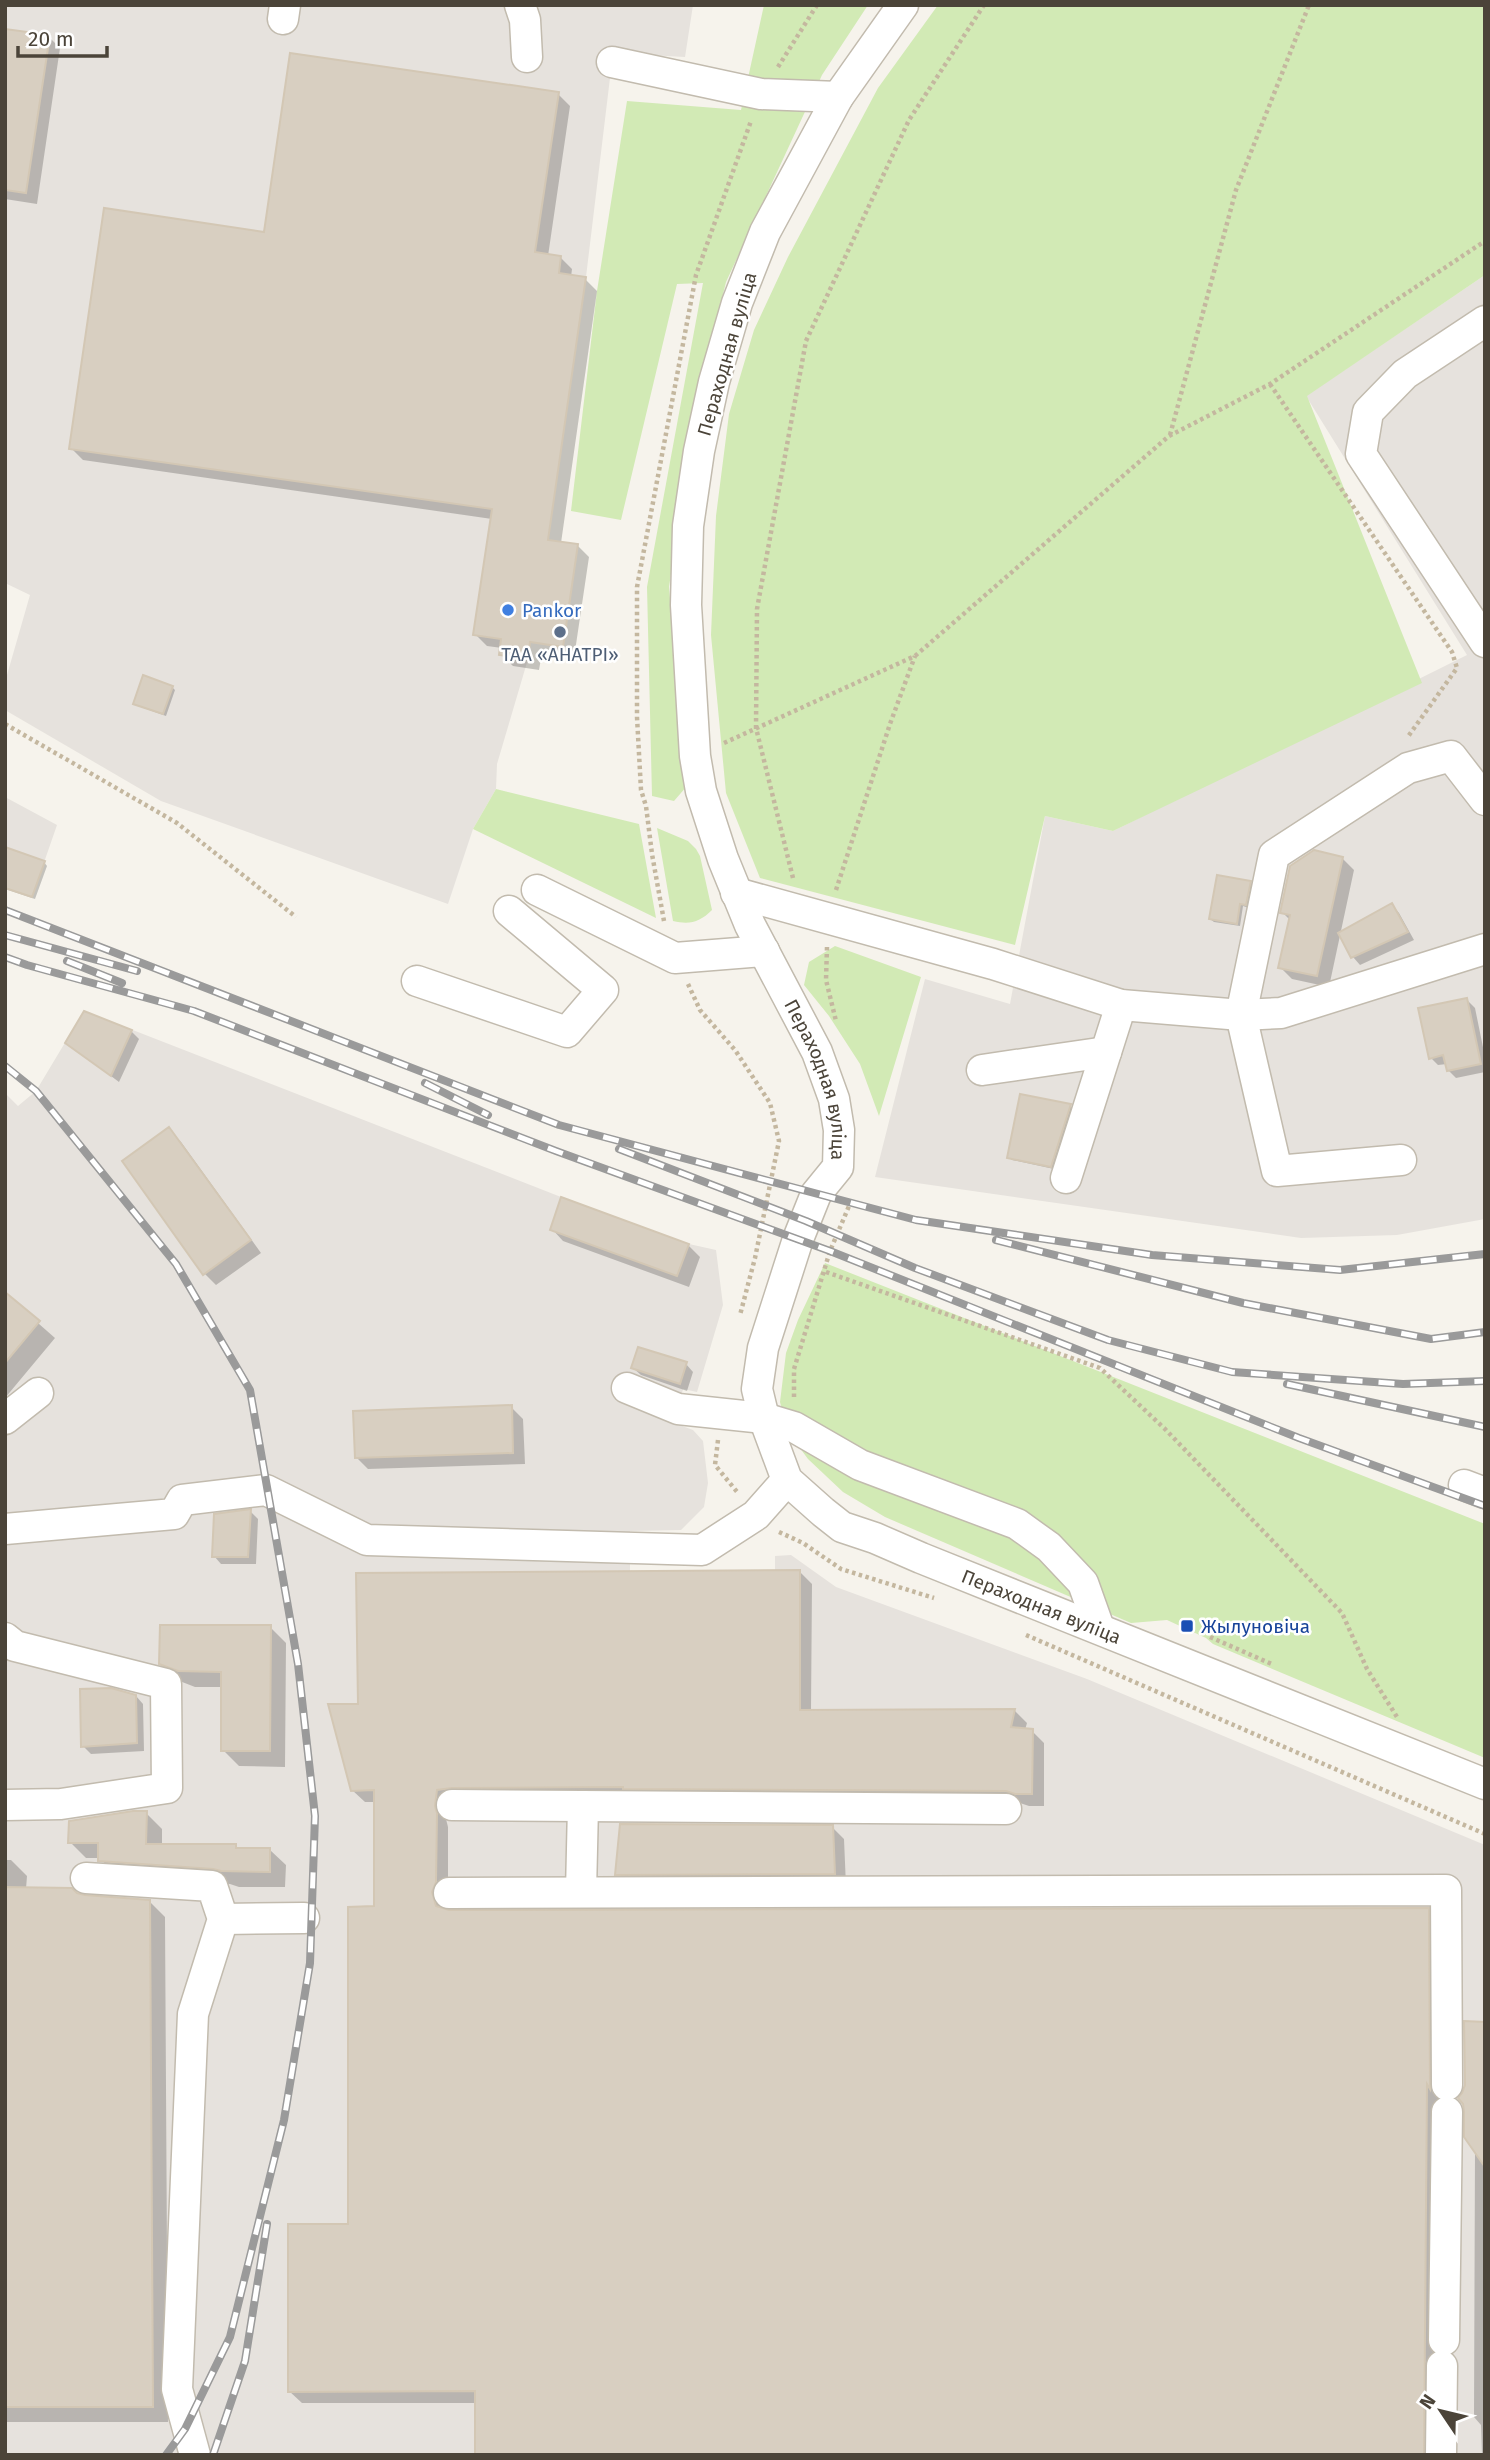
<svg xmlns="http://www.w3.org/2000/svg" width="1490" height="2460" font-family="'Fira Sans',sans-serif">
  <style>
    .industrial { fill: #e6e2dd }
    .green { fill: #d2eab5 }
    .shadow { fill: #0003 }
    .building { fill: #d8cfc1; stroke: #d3c7b4; stroke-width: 2 }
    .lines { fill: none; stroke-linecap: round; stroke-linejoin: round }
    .minor-casing { stroke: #c2bbae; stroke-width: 33 }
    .path { stroke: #c4b79f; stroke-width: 4.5; stroke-dasharray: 3.5 3.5; stroke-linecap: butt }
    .minor { stroke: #fff; stroke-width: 30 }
    .rail-casing { stroke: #9a9a9a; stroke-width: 8 }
    .rail { stroke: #fff; stroke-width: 5; stroke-dasharray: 16; stroke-linecap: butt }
    .shop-dot { fill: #3f7fe0; stroke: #fff; stroke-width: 2.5 }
    .service-dot { fill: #5c6f8a; stroke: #fff; stroke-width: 2.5 }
    .transit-dot { fill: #1a4fb4; stroke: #fff; stroke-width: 2.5 }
    .labels { text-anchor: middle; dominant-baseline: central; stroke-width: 5; stroke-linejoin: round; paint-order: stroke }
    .street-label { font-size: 19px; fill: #4b4439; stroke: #fff }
    .shop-label { font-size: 19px; fill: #366cbe; stroke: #fff; text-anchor: start }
    .service-label { font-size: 19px; fill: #4e5e75; stroke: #fff }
    .transit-label { font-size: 19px; fill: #164399; stroke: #fff; text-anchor: start }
  </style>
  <rect width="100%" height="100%" fill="#f6f3ec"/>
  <path class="industrial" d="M5,5H693L685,57L613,53L586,277L528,659L497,764L496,789L473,829L448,904L161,801L5,710V682L30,595L5,583Z
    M1485,275V1219L1397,1235L1301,1238L875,1177L925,979L1010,1004L1045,816L1113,831L1467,655L1306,396Z
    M5,797L57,825L32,897L5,888Z
    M84,1011L561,1197L689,1244L716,1250L723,1305L697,1392L683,1389L674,1423L693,1430L703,1441L708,1483L704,1507L681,1530L630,1531V1571H775V1556L791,1555L836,1587L1087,1679L1485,1845V2455H5V1093L18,1106L36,1091Z"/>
  <path class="green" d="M764,5H868L822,75L726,282L698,397L669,587L687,786L674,801L652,796L647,587L703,283L677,284L621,520L571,511L597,291L627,101L741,110Z
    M938,5H1485V275L1307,396L1422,683L1113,831L1045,816L1015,945L760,878L726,793L711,635L716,516L729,414L754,330L788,257L878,88Z
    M496,789L639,824L656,918L473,829Z
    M657,828L688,841L696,849L700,856L712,910C700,922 690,925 673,921Z
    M835,946L921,977L879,1116L860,1064L829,1016L804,985L809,962Z
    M825,1263L1485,1524V1758L1213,1644L1206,1638L1167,1620L1131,1623L885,1517L843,1492L808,1459L788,1432L780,1402L786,1353L798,1320Z"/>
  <path class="shadow" d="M5,30L49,37L60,48L37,204L5,199Z
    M558,94L570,106L548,256L561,258L572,269L571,277L585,279L597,291L561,543L577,545L589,557L574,658L542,653L539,670L513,666L501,654L502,648L487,646L475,634L492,519L83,460L71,448L266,234Z
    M172,687L175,690L166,716L138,706L135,703Z
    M5,849L44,862L47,866L35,899L5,889Z
    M1342,858L1354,870L1329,987L1292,979L1280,967L1290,920L1282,912Z
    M1250,882L1253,886L1249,908L1243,906L1240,926L1214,922L1210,919Z
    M1392,905L1399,913L1414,940L1360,965L1353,957Z
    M1467,1000L1475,1008L1485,1057V1072L1456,1078L1448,1070L1447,1064L1438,1065L1431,1058Z
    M131,1031L139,1039L119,1082L67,1043Z
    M1070,1106L1073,1109L1054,1169L1012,1160L1009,1157Z
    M169,1130L181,1142L261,1253L216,1285L204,1273Z
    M552,1229L688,1245L700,1257L689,1287L563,1241Z
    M5,1294L55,1338L5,1398Z
    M686,1364L693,1372L687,1391L641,1375L633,1368Z
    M511,1407L523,1419L525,1464L368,1469L356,1457Z
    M250,1511L258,1519L256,1564H221L214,1556Z
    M800,1572L812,1584L811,1711H1015L1027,1723L1025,1730L1032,1731L1044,1743V1806H1029L1020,1803L449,1801L446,1819L448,1827V1895L443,1907L445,1911L1428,1909L1440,1922L1436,2455H461V2453H477V2403H302L289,2391L350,2226L376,1908V1802H365L352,1790L360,1706Z
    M270,1627L286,1643L285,1767L239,1766L223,1750V1687H195L177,1680L161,1664Z
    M136,1696L143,1704L144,1751L91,1754L83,1746Z
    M146,1813L162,1829V1846H235L238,1849L270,1850L286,1865L285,1887H239L230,1884L116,1876L100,1858H86L70,1842Z
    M832,1827L844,1839L846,1886H629L617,1874Z
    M5,1860H11L27,1876L26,1889L149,1901L165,1917L168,2422H5Z
    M1485,2023V2455H1482L1481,2425L1474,2417L1475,2149L1464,2094Z"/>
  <path class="building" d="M5,29L50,35L26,193L5,190Z
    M290,53L559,92L535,252L561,256L559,273L586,277L548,540L578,544L563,647L530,642L528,659L499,655L501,639L473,635L492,509L69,449L104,208L264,232Z
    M143,675L173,686L163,714L133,704Z
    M5,847L45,861L32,897L5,888Z
    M1314,850L1343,857L1317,976L1278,968L1290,915L1280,913L1290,866Z
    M1217,875L1251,881L1246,905L1240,904L1237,924L1209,919Z
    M1392,903L1408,932L1351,958L1338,933Z
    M1467,998L1481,1064L1447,1071L1443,1055L1429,1059L1418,1008Z
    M84,1011L132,1030L111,1076L65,1043Z
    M1020,1094L1071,1104L1051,1167L1007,1158Z
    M169,1127L251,1240L203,1275L122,1161Z
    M561,1197L689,1244L677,1276L550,1230Z
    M5,1292L40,1321L5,1363Z
    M638,1347L687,1362L680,1384L631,1368Z
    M512,1405L513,1453L355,1458L353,1411Z
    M251,1509L248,1557H212L214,1514Z
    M800,1570V1710L1015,1709L1011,1727L1033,1729L1032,1794H1015L1006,1791L623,1789V1787L452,1788L437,1790L435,1806L437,1813L436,1882L432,1892L436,1906L449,1910L1429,1908L1430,2089L1427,2084L1424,2455H475V2391L288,2392V2224H348V1907L374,1906V1790L351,1791L328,1704H358L356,1573Z
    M160,1625H271L270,1751H221V1672L178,1671L159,1664Z
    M111,1688L136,1695L137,1743L81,1747L80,1689Z
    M133,1811H147L146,1844H236V1848H270V1872L221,1871L213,1869L98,1861V1843H68L69,1821Z
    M620,1824L833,1825L835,1874L615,1875Z
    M5,1887L72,1888L77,1893L85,1895L150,1900L153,2407H5Z
    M1464,2021L1485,2022V2167L1464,2137V2112L1463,2104L1458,2098L1462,2093L1465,2085Z"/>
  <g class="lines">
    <defs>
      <g id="minor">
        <path d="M520,5L525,20L527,57"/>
        <path id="s1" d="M903,5L838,97L765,232L737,303L714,382L699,451L688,526L686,605L695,756L701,791L723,859L750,925L817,1052L834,1099L839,1130L838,1167L816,1194L798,1239L763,1348L757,1389L764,1418L787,1480L823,1512L842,1527L875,1538L921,1558L1485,1784"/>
        <path d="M283,19L285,5"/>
        <path d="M612,62L761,94L838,97"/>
        <path d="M1485,321L1405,374L1368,412L1361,454L1485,642"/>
        <path d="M537,890L675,958L764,951"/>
        <path d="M736,893L993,964L1121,1005L1241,1015L1281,1013L1485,949"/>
        <path d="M417,981L567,1032L603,990L509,911"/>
        <path d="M982,1070L1106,1052"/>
        <path d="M1401,1160L1277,1171L1241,1015L1274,855L1408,768L1451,756L1485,800"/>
        <path d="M1066,1178L1121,1005"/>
        <path d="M627,1388L678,1409L764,1418L794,1427L860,1465L1017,1524L1049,1547L1083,1583L1099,1628"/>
        <path d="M5,1419L38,1393"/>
        <path d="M1464,1485L1485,1493"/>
        <path d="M5,1529L174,1514L182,1500L266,1490L367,1540L702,1550L756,1515L787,1480"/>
        <path d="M5,1638L15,1646L166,1684L167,1788L61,1804L5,1805"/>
        <path d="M452,1805L1006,1809"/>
        <path d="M86,1878L212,1886L223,1919L193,2014L177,2389L195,2455"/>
        <path d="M581,1892L583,1806"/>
        <path d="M449,1893L1446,1890L1447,2085"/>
        <path d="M223,1919L304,1918"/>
        <path d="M1444,2340L1447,2112"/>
        <path d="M1441,2455L1442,2366"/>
      </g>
    </defs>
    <use href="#minor" class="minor-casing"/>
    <path class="path" d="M778,67L817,5
      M1270,384L1452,652L1457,668L1407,738
      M1170,435L1236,190L1309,5
      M5,724L177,823L296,917
      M724,743L915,656L1169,436L1270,384L1485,241
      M793,878L756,728L757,609L806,341L909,120L984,5
      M836,890L890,724L915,656
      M664,921L652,854L646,806L641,790L637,717V587L696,275L751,121
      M827,947L826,980L836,1021
      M688,984L700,1010L735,1050L770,1103L779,1141L755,1258L740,1315
      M826,1272L1100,1368L1165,1429L1342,1613L1367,1669L1397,1717
      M794,1397V1369L830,1251L852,1199
      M718,1440L715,1465L738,1493
      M779,1532L803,1543L841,1569L934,1598
      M1026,1635L1485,1834
      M1210,1637L1274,1665"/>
    <use href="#minor" class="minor"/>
    <defs>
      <path id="rail" d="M5,910L559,1125L916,1220L1152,1255L1340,1270L1485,1254
        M5,935L137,971
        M5,957L27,965L194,1011L556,1151L830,1251L1299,1438L1485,1506
        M67,961L122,983
        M5,1066L36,1091L176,1264L250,1390L298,1664L315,1816L310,1963L284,2120L230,2337L185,2429L166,2455
        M425,1083L488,1115
        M619,1149L806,1221L915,1268L1108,1340L1232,1372L1403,1384L1485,1381
        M996,1240L1243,1303L1431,1339L1485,1332
        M1287,1384L1485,1427
        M213,2455L245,2361L267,2224"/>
    </defs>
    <use href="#rail" class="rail-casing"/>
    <use href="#rail" class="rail"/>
  </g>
  <circle class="shop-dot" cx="508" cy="610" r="7"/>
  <circle class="service-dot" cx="560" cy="632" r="7"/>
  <rect class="transit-dot" x="1180" y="1619" width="14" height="14" rx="3.5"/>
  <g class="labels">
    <g class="street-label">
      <text transform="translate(727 354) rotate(-74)">Пераходная вуліца</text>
      <text stroke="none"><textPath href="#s1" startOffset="1150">Пераходная вуліца</textPath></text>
      <text stroke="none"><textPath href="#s1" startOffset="1864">Пераходная вуліца</textPath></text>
    </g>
    <g class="shop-label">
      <text x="522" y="610">Pankor</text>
    </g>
    <g class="service-label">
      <text x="560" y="654">ТАА «АНАТРI»</text>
    </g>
    <g class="transit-label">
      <text x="1201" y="1626">Жылуновіча</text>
    </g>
  </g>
  <rect width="1490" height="2460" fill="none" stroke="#4b4439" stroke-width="14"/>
  <g transform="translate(1441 2411) rotate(305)" stroke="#ffffff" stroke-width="5" paint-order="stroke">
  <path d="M0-5L12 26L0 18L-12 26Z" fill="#4b4439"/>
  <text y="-10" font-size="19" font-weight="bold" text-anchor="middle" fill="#4b4439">N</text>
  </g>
  <path d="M18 46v10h89v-10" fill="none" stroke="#4b4439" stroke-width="3.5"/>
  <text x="28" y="46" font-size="21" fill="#4b4439" stroke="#ffffff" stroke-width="5" paint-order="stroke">20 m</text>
</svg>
